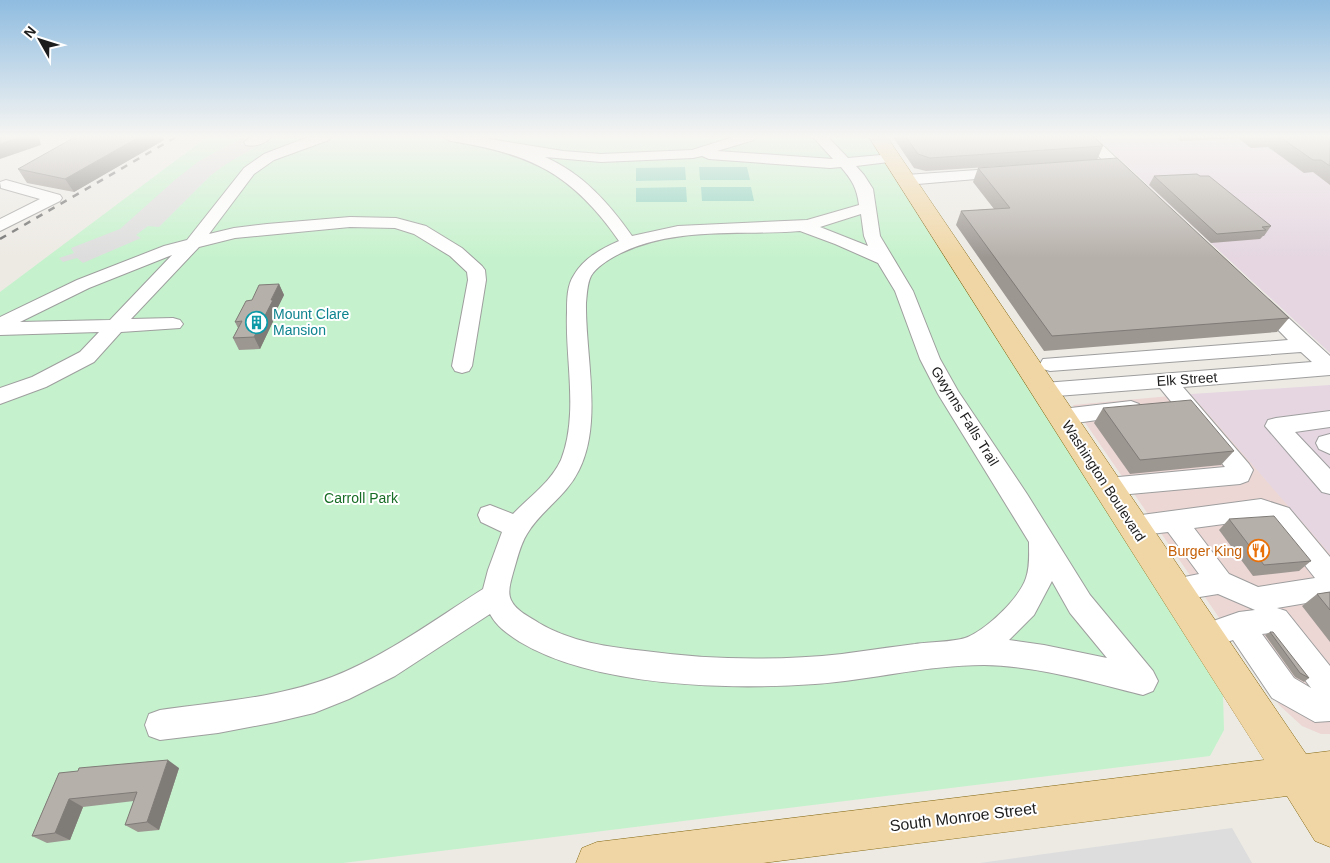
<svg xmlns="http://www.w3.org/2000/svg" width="1330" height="863" font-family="Arial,sans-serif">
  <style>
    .commercial { fill: #ecd7d5 }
    .industrial { fill: #e5d6e1 }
    .park { fill: #c5f2cc }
    .pitch { fill: #8bd3bd }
    .parking { fill: #ddd }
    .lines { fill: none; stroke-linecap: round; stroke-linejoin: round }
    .minor-casing { stroke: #9e9e9e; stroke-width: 2 }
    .major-casing { stroke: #846811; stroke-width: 1 }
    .minor { fill: #fff; fill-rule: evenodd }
    .major { fill: #f0d6a5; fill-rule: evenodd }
    .rail { stroke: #6b6b6b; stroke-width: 2.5; stroke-dasharray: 7 7; stroke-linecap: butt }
    .wall { fill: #9d9792 }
    .shaded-wall { fill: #7f7b77 }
    .building { fill: #b6b0aa; stroke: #7f7b77 }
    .labels { text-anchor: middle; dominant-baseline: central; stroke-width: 4; stroke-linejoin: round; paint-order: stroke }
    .culture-label { font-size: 14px; fill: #0d838f; stroke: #fff; text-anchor: start }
    .street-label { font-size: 14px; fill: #1d1d1d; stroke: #fff }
    .park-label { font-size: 14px; fill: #186d26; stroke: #fff }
    .food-label { font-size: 14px; fill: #c56008; stroke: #fff; text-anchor: end }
    .near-street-label { font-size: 16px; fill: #1d1d1d; stroke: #fff }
  </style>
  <rect width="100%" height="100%" fill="#edeae4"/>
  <path class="commercial" d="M1191,394L1330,553V734H1321L1302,726L1279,705L1073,405Z"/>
  <path class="industrial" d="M1096,137H1330V353Z
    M1330,385V554L1191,394Z"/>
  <path class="park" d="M207,137H868L1223,693L1224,730L1210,756L343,863H0V292Z"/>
  <path class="pitch" d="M685,167L686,180L636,181V168Z
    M699,167H747L750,180H700Z
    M686,187L687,202H636V188Z
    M701,187H751L754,201H702Z"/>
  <path class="parking" d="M241,138L259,145L226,164L210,176L159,227L148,226L136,235L141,238L83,263L77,258L63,262L59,258L74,253L71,248L120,229L176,179L199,161Z
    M1232,828L1252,863H980Z"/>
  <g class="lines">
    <defs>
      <path id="minor" d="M251,137H271C266,144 254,147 246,145L244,142Z
        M308,137H331L329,140L274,160L254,174L209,234L234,228L267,224L350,217L396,218L426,226L462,248L482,266L485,270L486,280L472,366L469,371L462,373L455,371L452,366L468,280L467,272L450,256L414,234L395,228L350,227L235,238L199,247L131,319L173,318L180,320L183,324L180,328L121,332L94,362L46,387L0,404V388L32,377L80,352L99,332L0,335V317L77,280L164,246L187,240L244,168L264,154ZM172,255L110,320L20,322L89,288Z
        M443,137H478L563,151L601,154L692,150L733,137H756L754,140L717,151L833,159L813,137H828L848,158L892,154L897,155L899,158L897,161L856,166L864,175L873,189L880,236L913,291L940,359L958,391L1027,494L1090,595L1153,671L1158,681L1153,691L1143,695C1091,682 1038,666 984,665C927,665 872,680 815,684C729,690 595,687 520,642C508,634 497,627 490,614L395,676L349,699L314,713L276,722L218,733L160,740L149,736L145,725L149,714L160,710C217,702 277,698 332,677C386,656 434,620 483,589L488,570L502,532L481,522L478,515L481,508L490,505L513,514C529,497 551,482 561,460C579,414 565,360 567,312C567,300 567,285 574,275C584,258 601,249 619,241C572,173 529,153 450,141ZM702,156L709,159L830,168L841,167C852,180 857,188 859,205L807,220L678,226L632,236C609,203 582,173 545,157L601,162L693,158ZM861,214L864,236L868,246L820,227ZM800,231L835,244L878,263L895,291L920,359L938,394L1029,542C1029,555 1030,566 1026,578C1019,599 985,631 965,638C953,642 928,642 915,644C890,647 866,651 842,654C776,661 710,660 645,651C608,647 571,642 539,623C530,617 516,611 511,600C507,592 511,581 513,573C517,560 520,545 527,534C541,510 566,497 579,470C603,423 585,354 586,303C587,294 587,284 591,276C597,266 611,258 621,253C678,226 739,236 800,231ZM1052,581L1070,613L1107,658L1044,645L1009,640L1034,615Z
        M1079,137H1094L1136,177L1139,180L1136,183H1126Z
        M1006,168L1011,170L1014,173L1011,176L906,185L901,183L898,180L901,177L906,175Z
        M6,180L60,195L62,198L60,201L0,231V219L40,199L1,188L0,182Z
        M1262,298L1269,300L1330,356V375L1183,387L1249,464L1253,470L1248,481L1240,484L1108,496L1099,494L1096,487L1099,480L1108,478L1225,467L1160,388L1044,397L1036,395L1033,390L1036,385L1044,383L1312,362L1301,352L1050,371L1043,369L1040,364L1043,359L1288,340L1253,304L1255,300Z
        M1131,401L1139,404L1142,409L1139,414L1062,425L1054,423L1051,417L1054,411L1062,409Z
        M1330,411V427L1295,432L1330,469V494L1322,492L1265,426L1268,420L1276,418Z
        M1330,434V454L1319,449L1316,443L1319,437Z
        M1261,499L1289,508L1330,557V599L1277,608L1286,611L1330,666V721L1315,722L1272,698L1233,640L1206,649L1196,645L1192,636L1196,627L1239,612L1255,610L1218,594L1175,601L1165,597L1162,589L1165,581L1199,574L1168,532L1134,536L1125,533L1121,526L1125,519L1134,516ZM1261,519L1271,522L1315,578L1258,587L1229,574L1194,528ZM1270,633L1311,688L1294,678L1262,634Z"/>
      <path id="major" d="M869,137H887L1306,754L1330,751V847L1315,841L1287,796L763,863H576L582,848L597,842L1264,760Z"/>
    </defs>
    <use href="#minor" class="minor-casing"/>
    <use href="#major" class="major-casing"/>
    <use href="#minor" class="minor"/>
    <use href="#major" class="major"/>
    <path class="rail" d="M0,239L176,137"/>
  </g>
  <path class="wall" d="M75,137H163L164,140L74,192L27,183L18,169Z
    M893,137H1094L1103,146L1097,160L926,171L914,168Z
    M1176,137H1330V185L1313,172L1304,173L1268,147L1251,148L1238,138L1180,141Z
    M978,168L1289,318L1277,332L1044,351L956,225L961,211L994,209L973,182Z
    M1154,176L1271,226L1264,236H1263L1260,239L1211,243L1149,185Z
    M279,284L284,295L277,309L278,311L260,349L239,350L233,338L238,328L235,322L252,300Z
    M1103,408L1234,451L1221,465L1130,474L1094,423Z
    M1229,519L1311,561L1299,571L1253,576L1219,530Z
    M1330,592V642L1302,606L1317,594Z
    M1270,632L1309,678L1304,682L1295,677L1265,635Z
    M179,768L159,830L138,832L125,825L134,801L83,807L70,840L47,843L32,836L59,773Z"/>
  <path class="shaded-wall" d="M20,137H39L41,145L0,159V144Z
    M139,137H163L164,140L74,192L65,179Z
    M279,284L284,295L277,309L278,311L260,349L254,337Z
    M168,760L179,768L159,830L147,822Z
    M69,799L83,807L70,840L55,833Z"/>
  <path class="building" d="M0,137H20L0,144Z
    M75,137H139L65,179L18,169Z
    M906,137H1094L1103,146L930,158L918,154Z
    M1280,137H1330V166L1321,160H1313Z
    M1117,158L1289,318L1052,336L961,211L1010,208L978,168Z
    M1197,174L1200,176H1209L1271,226L1262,227L1266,230L1217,234L1154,176Z
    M279,284L271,300H273L254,337L233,338L242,321L235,322L246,301L252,300L259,285Z
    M1191,400L1234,451L1140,460L1103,408Z
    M1274,516L1311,561L1264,565L1229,519Z
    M1330,592V610L1317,594Z
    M1270,632H1273L1309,678L1300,673Z
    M168,760L147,822L125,825L137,792L69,799L55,833L32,836L59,773L78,771L79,768Z"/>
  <linearGradient id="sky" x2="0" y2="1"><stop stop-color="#8fbce0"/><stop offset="0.53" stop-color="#f7f6f3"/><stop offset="1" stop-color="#f7f6f3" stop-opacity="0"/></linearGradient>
  <rect width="1330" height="258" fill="url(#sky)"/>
  <defs>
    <symbol id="building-ring" viewBox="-11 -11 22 22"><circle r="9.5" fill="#fff" stroke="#0f9aa8" stroke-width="1.5"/><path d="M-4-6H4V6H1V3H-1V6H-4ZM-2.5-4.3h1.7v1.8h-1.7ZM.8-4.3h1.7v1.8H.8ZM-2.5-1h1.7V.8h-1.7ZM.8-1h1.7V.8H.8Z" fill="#0f9aa8"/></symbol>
    <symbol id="restaurant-ring" viewBox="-11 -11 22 22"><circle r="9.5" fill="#fff" stroke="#e8710a" stroke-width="1.5"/><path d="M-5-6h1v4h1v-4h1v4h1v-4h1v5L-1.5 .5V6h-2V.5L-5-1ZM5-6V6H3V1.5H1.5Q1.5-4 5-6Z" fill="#e8710a"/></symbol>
  </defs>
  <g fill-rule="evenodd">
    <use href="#building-ring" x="244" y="310" width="25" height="25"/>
    <use href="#restaurant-ring" x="1246" y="538" width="25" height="25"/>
  </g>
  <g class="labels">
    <g class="culture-label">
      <text x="273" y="314">Mount Clare<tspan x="273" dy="16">Mansion</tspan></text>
    </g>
    <g class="street-label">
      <text transform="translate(1187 379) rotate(-4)">Elk Street</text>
      <text transform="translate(965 416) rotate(58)">Gwynns Falls Trail</text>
      <text transform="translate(1104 481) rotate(57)">Washington Boulevard</text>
    </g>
    <g class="park-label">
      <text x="361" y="498">Carroll Park</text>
    </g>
    <g class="food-label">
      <text x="1242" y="551">Burger King</text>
    </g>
    <g class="near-street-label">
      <text transform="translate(963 817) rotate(-7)">South Monroe Street</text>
    </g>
  </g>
  <g transform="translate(40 40) rotate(309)" stroke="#ffffff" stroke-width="4" paint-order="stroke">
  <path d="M0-4L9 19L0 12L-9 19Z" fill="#1d1d1d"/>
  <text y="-8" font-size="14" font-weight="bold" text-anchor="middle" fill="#1d1d1d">N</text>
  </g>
</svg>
